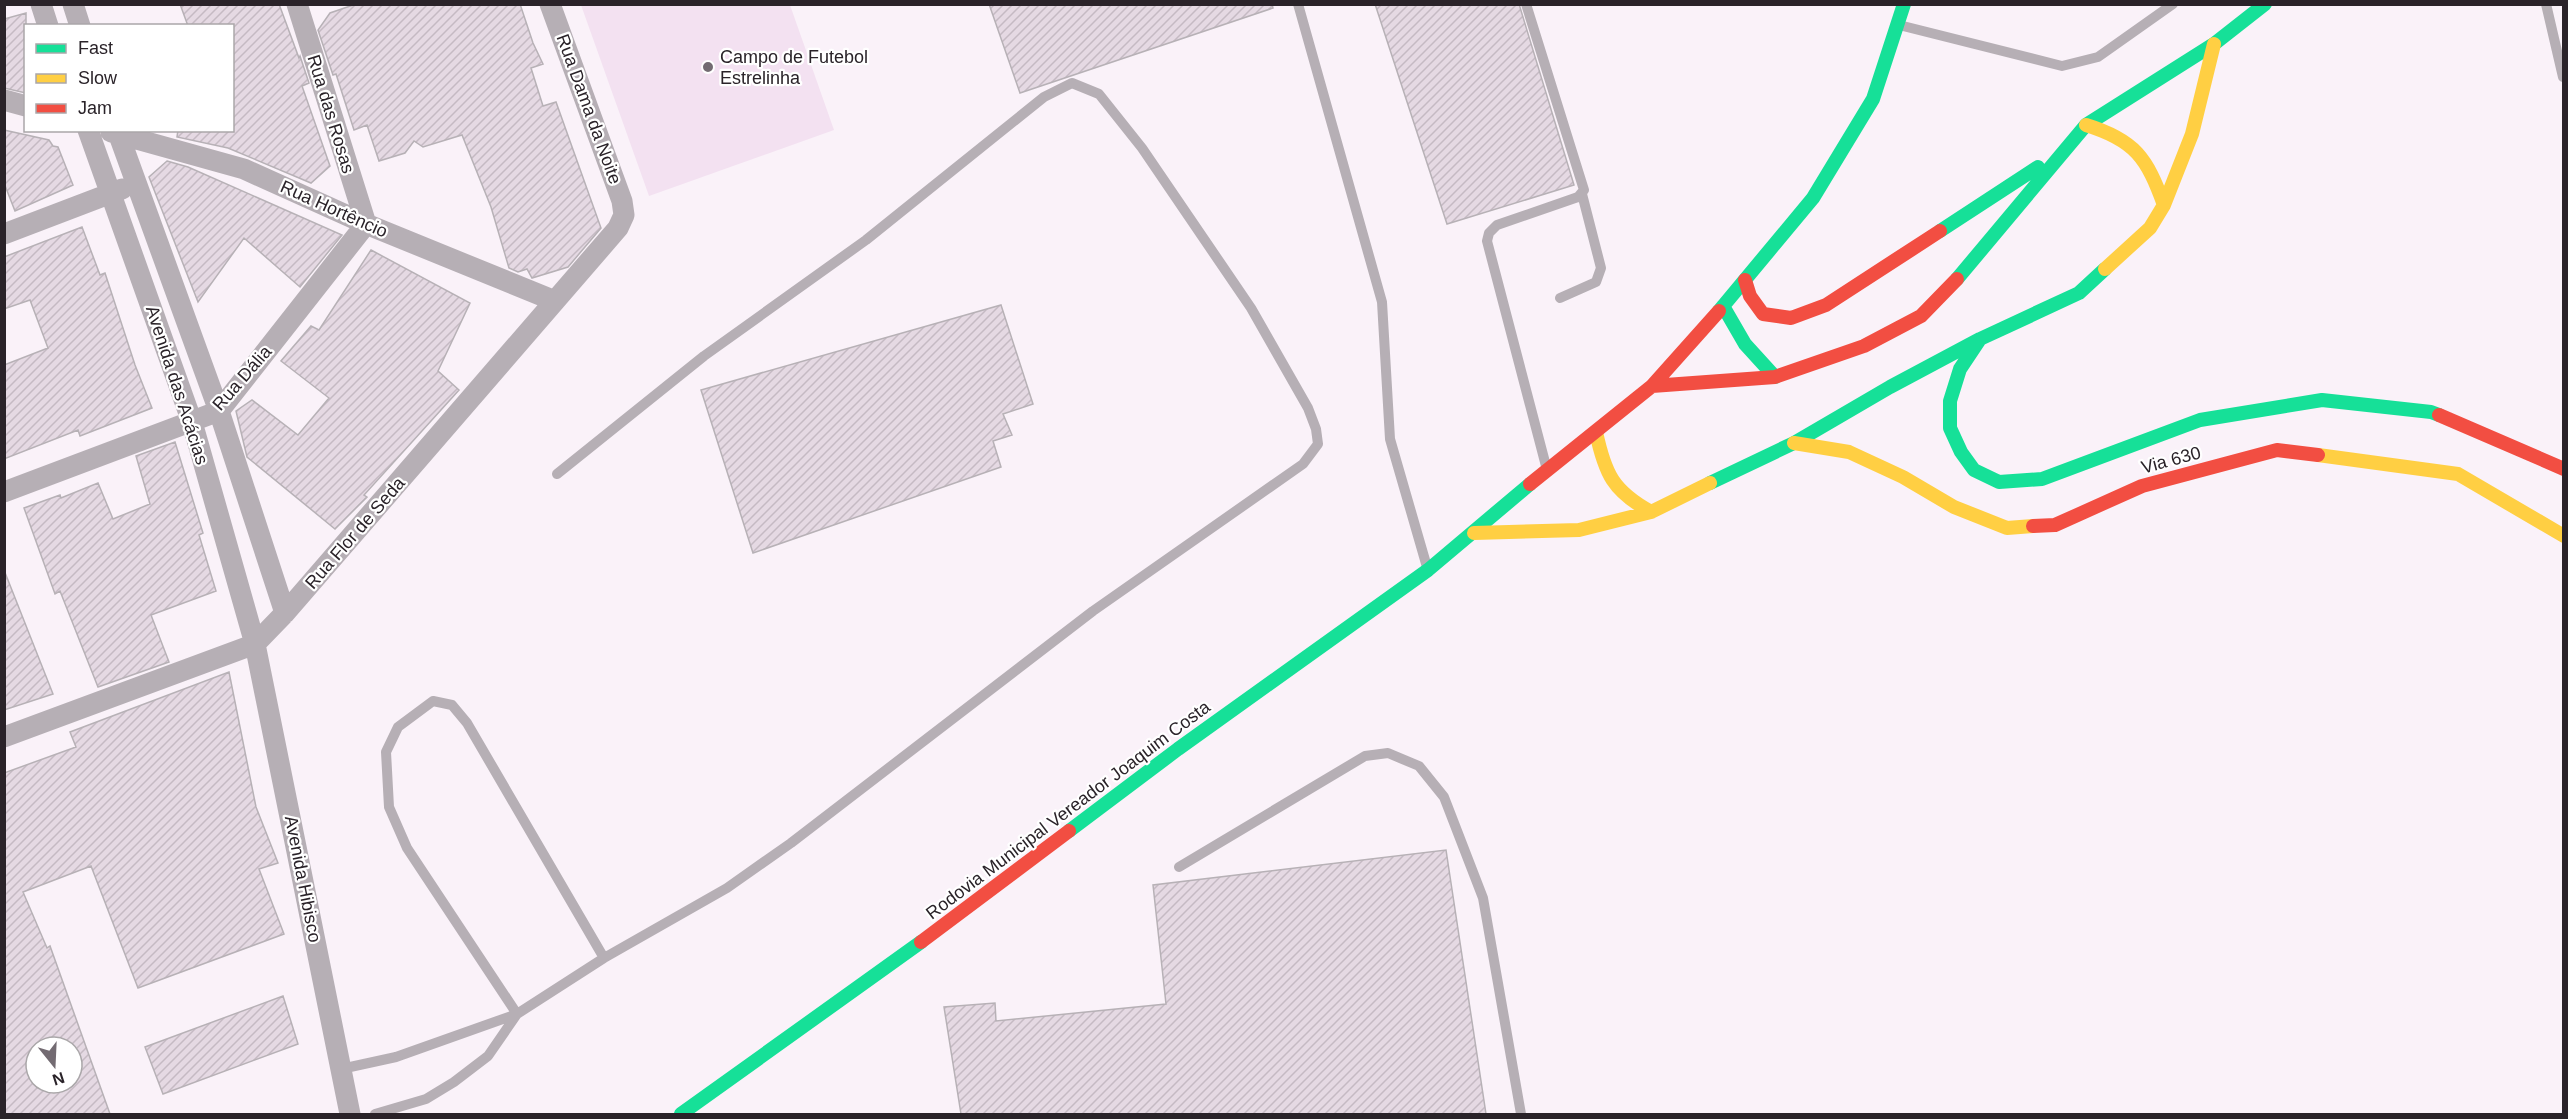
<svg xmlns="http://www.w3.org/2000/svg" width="2568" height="1119" font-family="Arial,sans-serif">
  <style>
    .pitch { fill: #f3e1f1 }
    .building { fill: url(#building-hatch); stroke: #b7b1b6; stroke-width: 1.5; fill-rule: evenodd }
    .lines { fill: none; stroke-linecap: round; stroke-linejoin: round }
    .lane { stroke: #b6afb5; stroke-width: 10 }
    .street { stroke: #b6afb5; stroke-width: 21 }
    .fast { stroke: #16e098; stroke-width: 14 }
    .slow { stroke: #ffcf43; stroke-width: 14 }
    .jam { stroke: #f24e42; stroke-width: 14 }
    .poi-dot { fill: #736b72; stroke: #fff; stroke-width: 2 }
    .labels { text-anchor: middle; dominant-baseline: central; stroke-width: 4.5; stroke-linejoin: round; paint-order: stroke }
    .poi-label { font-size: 18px; fill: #2a2329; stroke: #fff; text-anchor: start }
    .street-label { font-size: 18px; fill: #2a2329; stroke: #fff }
  </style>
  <defs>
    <pattern id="building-hatch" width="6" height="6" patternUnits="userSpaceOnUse" patternTransform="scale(1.5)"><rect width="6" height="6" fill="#e5d9e3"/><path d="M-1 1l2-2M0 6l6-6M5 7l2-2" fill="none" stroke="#c5bac3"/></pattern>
  </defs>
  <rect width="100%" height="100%" fill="#faf2f9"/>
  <path class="pitch" d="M581,5H790L834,130L649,196Z"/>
  <path class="building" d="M180,4H279L299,58L300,56L309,83L302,86L330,166L311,183L228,148L177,137L178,130H232V26H188Z
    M356,4H520L533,43L543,64L531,68L543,106L556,102L601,228L568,267L532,278L527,269L518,272L509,268L491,207L462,135L423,147L414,141L405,153L379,161L367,125L354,130L336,74L333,75L318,30L330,13Z
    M989,4H1272L1273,8L1020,93Z
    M1375,4H1519L1574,185L1447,224Z
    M26,13V93L4,88V19Z
    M4,130L49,140L53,146L58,147L73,185L15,211L4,183Z
    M167,161L188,167L342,235L300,287L244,238L198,302L149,177Z
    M82,227L100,275L105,273L135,365L152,408L80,436L78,430L4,459V365L48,348L30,300L4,309V257Z
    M371,250L470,303L438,371L459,390L364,495L367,497L335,529L247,457L236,411L252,400L298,435L329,398L281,361L311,326L319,330Z
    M1001,305L1033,404L1003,414L1012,435L993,441L1001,467L753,553L701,390Z
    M175,442L203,533L199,535L216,591L151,615L169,662L98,687L60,591L55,594L24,508L60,495L61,498L98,483L113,519L150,504L136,456Z
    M4,570L53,694L4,710Z
    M229,672L256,807L278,863L259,869L284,934L138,988L91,866L23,892L47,948L50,946L110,1114H4V773L76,747L70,732ZM36,1047H72V1083H36Z
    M1446,850L1486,1114H961L944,1007L995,1003L996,1021L1166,1004L1153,885Z
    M283,996L298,1044L163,1094L145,1047Z"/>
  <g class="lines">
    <path class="lane" d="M1298,4L1382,302L1390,439L1427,567
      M1526,4L1584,190L1578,197L1497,225L1489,233L1487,241L1546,466
      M2546,4L2563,77
      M1899,25L2062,66L2098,57L2173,4
      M1560,298L1596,282L1601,268L1582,194
      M1179,867L1365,756L1388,753L1419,766L1444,797L1483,898L1521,1114
      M341,1069L396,1057L517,1014L407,848L389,807L386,752L398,727L433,701L452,705L467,723L604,958
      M375,1114L426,1099L454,1082L488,1056L517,1014L604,958L727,888L791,843L1093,611L1303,464L1318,444L1316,429L1308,408L1251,308L1142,148L1099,94L1072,83L1044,97L866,240L704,356L557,474"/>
    <path class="street" d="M41,4L48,26
      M73,4L80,26
      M4,100L26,106
      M88,130L192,422L255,644L350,1114
      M117,130L219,411L285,613
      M111,132L244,169L366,224L555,301
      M4,234L122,189
      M4,492L219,411L366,224L297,4
      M4,737L255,644L285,613L618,228L624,215L622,201L550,4"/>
    <path class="fast" d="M1940,231L2038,167
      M1957,279L2086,125L2214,44L2265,4
      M1723,306L1745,344L1775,377
      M1719,311L1813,198L1873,99L1904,4
      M1980,339L1960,369L1950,401V428L1961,452L1974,470L1999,482L2042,479L2200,420L2322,400L2431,412L2439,415
      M1710,483L1794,443L1890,387L1980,339L2079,293L2105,269
      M1069,831L1178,749L1428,570L1530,484
      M681,1114L921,942"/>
    <path class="slow" d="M2086,125C2135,140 2147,158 2164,205
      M2105,269L2150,228L2164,205L2192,134L2214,44
      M1596,432C1605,474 1613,491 1651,512
      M1794,443L1849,452L1903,477L1954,507L2007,528L2033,526
      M2318,455L2458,474L2564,536
      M1474,533L1579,530L1651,512L1710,483"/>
    <path class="jam" d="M1745,280L1750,296L1763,314L1791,318L1826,305L1940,231
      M1652,386L1775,377L1864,346L1921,316L1957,279
      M2439,415L2564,469
      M1530,484L1652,386L1719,311
      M2033,526L2055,525L2142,486L2277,450L2318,455
      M921,942L1069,831"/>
  </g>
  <circle class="poi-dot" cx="708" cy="67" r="6"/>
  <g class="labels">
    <g class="poi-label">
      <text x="720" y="57">Campo de Futebol<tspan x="720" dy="21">Estrelinha</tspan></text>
    </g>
    <g class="street-label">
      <text transform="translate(589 109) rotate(70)">Rua Dama da Noite</text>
      <text transform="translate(331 114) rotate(73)">Rua das Rosas</text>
      <text transform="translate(334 209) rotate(24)">Rua Hortêncio</text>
      <text transform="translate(242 378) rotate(-49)">Rua Dália</text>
      <text transform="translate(177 385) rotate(72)">Avenida das Acácias</text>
      <text transform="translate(2171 460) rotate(-15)">Via 630</text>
      <text transform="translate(355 533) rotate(-49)">Rua Flor de Seda</text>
      <text transform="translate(1068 810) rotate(-37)">Rodovia Municipal Vereador Joaquim Costa</text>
      <text transform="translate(303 879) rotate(79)">Avenida Hibisco</text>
    </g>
  </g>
  <rect width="2568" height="1119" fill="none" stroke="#2a2329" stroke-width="12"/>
  <rect x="24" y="24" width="210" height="108" fill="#ffffff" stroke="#aaa7a9" stroke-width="1.5"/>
  <rect x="36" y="44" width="30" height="9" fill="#16e098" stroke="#aaa7a9" stroke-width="1.5"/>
  <text x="78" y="54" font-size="18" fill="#2a2329">Fast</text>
  <rect x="36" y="74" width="30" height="9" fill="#ffcf43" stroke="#aaa7a9" stroke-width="1.5"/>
  <text x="78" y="84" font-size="18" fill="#2a2329">Slow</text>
  <rect x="36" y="104" width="30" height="9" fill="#f24e42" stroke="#aaa7a9" stroke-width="1.5"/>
  <text x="78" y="114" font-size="18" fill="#2a2329">Jam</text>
  <g transform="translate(54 1065) rotate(162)"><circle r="28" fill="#ffffff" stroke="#aaa7a9" stroke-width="1.5"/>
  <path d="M0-4.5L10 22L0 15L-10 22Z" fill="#736b72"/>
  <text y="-9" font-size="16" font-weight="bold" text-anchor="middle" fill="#2a2329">N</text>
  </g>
</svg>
